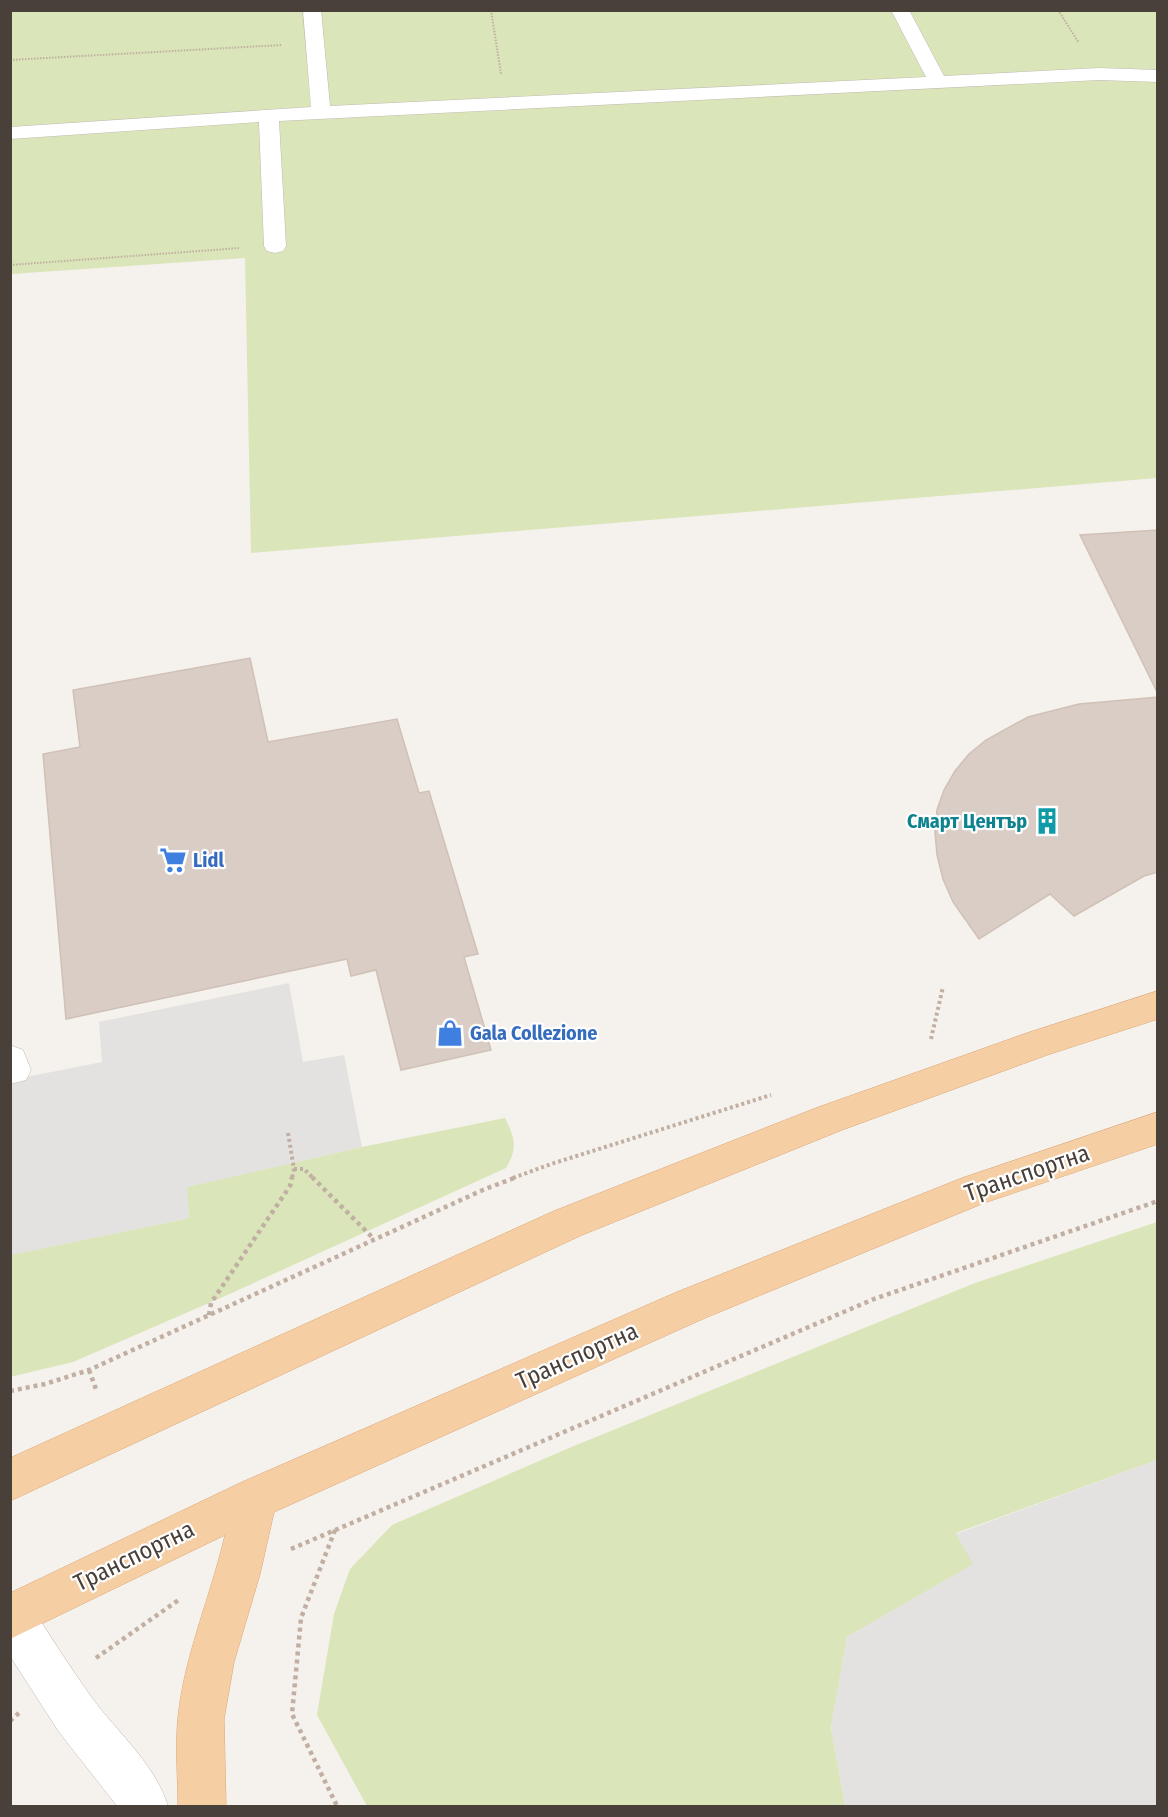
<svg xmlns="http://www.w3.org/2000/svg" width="1168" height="1817" font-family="'Fira Sans Condensed',sans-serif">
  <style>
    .green { fill: #dae5b9 }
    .parking { fill: #e4e2e0 }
    .building { fill: #d9cdc6; stroke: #d0c1b6; stroke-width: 1.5 }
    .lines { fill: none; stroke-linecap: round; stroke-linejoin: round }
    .minor-casing { stroke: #c3b9b2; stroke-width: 1 }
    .major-casing { stroke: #dba775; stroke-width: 1 }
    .path-far2 { stroke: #c0afa2; stroke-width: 2; stroke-dasharray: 1.5 1.5; stroke-linecap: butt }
    .path-far1 { stroke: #c0afa2; stroke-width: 4; stroke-dasharray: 3 3; stroke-linecap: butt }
    .path { stroke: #c0afa2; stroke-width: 4.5; stroke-dasharray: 4 4; stroke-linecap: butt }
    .minor { fill: #fff; fill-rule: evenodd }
    .major { fill: #f6cea4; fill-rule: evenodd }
    .labels { text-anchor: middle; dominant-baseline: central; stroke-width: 4.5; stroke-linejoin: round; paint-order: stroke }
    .culture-label { font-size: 20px; font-weight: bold; fill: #0d838f; stroke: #fff; text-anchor: end }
    .shop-label { font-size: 20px; font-weight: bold; fill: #366cbe; stroke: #fff; text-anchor: start }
    .near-street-label { font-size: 24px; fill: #49403a; stroke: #fff }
  </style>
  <rect width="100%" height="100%" fill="#f5f1ec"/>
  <path class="green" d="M11,11H1157V478L251,553L245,258L11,274Z
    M505,1118C515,1139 518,1148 506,1168L225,1296L73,1362L10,1377V1255L189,1218L186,1187L362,1147Z
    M1157,1222V1460L956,1533L974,1564L847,1637L831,1728L845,1806H367L317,1715L334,1614L350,1569L392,1525L569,1448L975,1283Z"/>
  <path class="parking" d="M289,983L303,1062L344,1055L362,1147L187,1187L189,1218L11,1255V1080L102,1062L99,1022Z
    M1157,1460V1806H845L831,1728L847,1637L973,1564L956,1534Z"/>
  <path class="building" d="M1158,530V694L1080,535Z
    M250,658L268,742L397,719L419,793L429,791L478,954L464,957L491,1050L401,1070L376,970L351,976L347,959L66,1019L43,754L80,747L73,690Z
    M1158,697V872L1144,876L1074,916L1050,894L979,939L953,902L943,879L937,855L935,832L937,810L944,790L955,771L969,754L986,740L1028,717L1079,704Z"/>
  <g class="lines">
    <defs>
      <path id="minor" d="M303,10H321L330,106L926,77L891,10H909L944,76L1099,68L1158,70V82L1099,80L279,121L286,246L283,251L275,253L267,251L264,246L259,122L10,139V127L311,107Z
        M10,1045L23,1050L31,1070L26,1080L10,1084Z
        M10,1593L26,1599C48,1632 69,1666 92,1698C118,1733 155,1764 168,1806H117L59,1732L10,1656Z"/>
      <path id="major" d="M1158,991V1019L1047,1055L842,1130L582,1235L10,1501V1458L554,1211L816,1108L1027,1033Z
        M1158,1112V1144L984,1203L705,1318L274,1512L260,1574L234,1662L224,1719L226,1806H178C178,1777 175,1747 178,1718C184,1656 211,1596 225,1535L10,1639V1593L240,1483L677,1292L962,1178Z"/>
    </defs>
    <use href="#minor" class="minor-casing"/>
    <use href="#major" class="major-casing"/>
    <path class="path-far2" d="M491,10L501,74
      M1058,10L1079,43
      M10,60L282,45
      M10,265L240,248"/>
    <path class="path-far1" d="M931,1039L943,987
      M288,1133L294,1169L292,1178
      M294,1169H304L313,1178
      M513,1178L551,1164L771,1095"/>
    <path class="path" d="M312,1177L374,1239
      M209,1315L211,1303L290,1186L292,1177
      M89,1370L97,1392
      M10,1391L45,1384L89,1370L485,1189L517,1177
      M335,1530L301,1618L292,1714L337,1806
      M291,1549L874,1299L1158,1201
      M96,1658L180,1599
      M10,1721L19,1713"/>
    <use href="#minor" class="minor"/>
    <use href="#major" class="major"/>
  </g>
  <defs>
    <symbol id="building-bare" viewBox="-9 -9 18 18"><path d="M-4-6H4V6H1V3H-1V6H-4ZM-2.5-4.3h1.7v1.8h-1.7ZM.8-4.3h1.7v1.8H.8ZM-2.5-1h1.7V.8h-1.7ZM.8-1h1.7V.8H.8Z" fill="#0f9aa8" stroke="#fff" stroke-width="2.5" paint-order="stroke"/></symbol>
    <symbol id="supermarket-bare" viewBox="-9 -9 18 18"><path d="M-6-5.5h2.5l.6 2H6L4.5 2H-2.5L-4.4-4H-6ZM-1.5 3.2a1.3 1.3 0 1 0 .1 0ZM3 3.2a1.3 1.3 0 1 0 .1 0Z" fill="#3f7fe0" stroke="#fff" stroke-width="2.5" paint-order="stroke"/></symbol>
    <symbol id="shop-bare" viewBox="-9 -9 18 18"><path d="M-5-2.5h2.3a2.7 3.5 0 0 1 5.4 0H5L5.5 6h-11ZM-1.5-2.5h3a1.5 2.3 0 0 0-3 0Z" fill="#3f7fe0" stroke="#fff" stroke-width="2.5" paint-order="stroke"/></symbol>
  </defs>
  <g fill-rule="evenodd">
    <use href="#building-bare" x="1028" y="802" width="38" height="38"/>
    <use href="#supermarket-bare" x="154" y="841" width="38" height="38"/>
    <use href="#shop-bare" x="431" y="1014" width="38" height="38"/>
  </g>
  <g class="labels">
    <g class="culture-label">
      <text x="1027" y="821">Смарт Център</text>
    </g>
    <g class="shop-label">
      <text x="193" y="860">Lidl</text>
      <text x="470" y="1033">Gala Collezione</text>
    </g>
    <g class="near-street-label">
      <text transform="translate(1027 1173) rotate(-19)">Транспортна</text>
      <text transform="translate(577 1356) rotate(-24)">Транспортна</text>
      <text transform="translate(134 1556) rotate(-26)">Транспортна</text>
    </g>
  </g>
  <rect width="1168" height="1817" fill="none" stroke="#49403a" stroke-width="24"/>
</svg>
